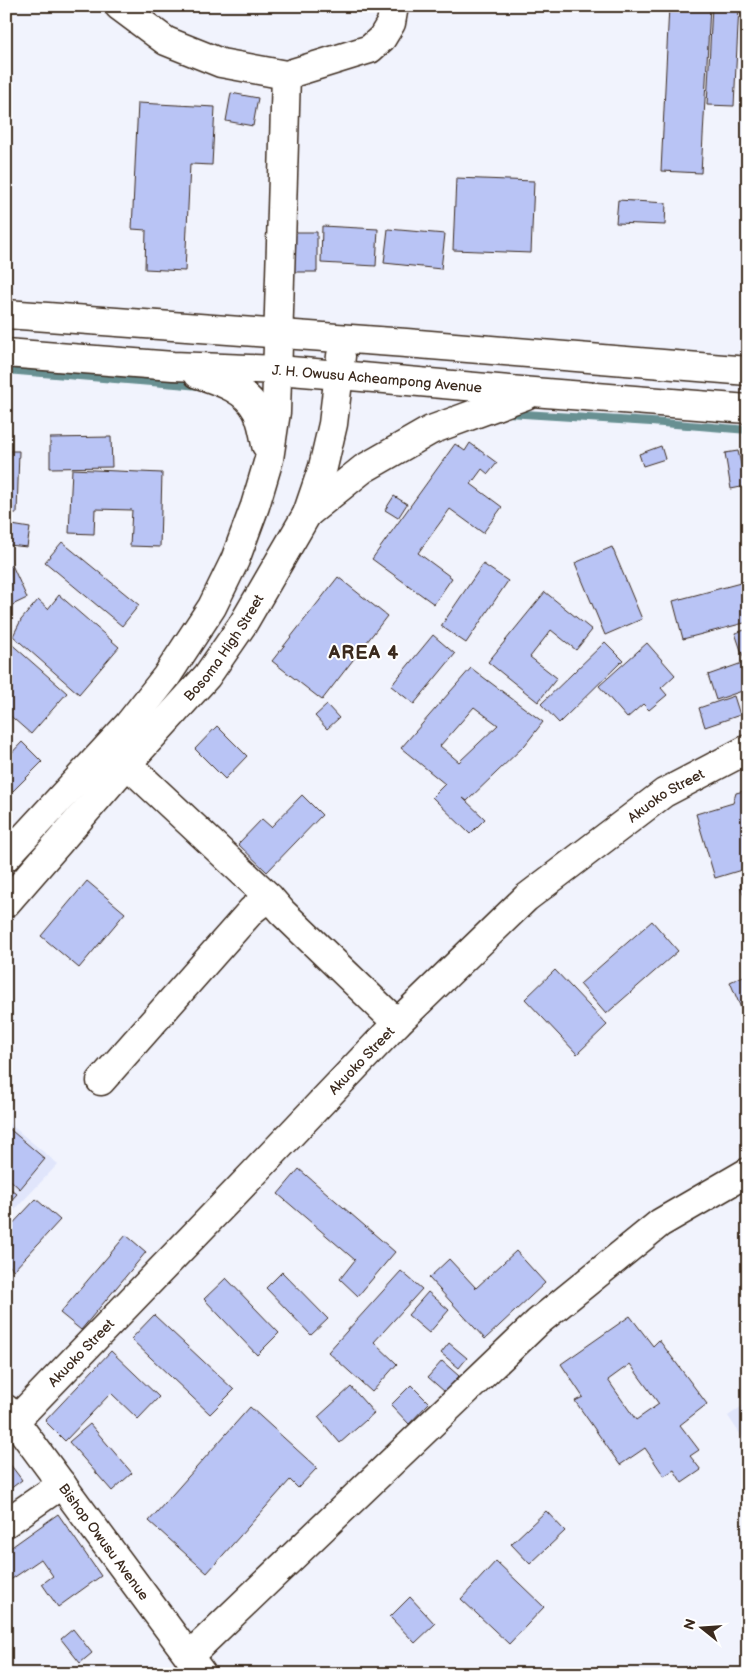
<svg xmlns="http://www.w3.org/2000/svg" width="754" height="1680" font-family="'Balsamiq Sans',sans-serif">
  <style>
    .built { fill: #e0e5fb }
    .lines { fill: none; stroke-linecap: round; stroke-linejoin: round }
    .stream { stroke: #679092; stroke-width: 8 }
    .building { fill: #b9c4f5; stroke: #3b2a1e; fill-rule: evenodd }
    .minor-casing { stroke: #3b2a1e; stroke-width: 31 }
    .minor { stroke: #fff; stroke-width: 28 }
    .labels { text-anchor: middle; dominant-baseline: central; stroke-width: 4; stroke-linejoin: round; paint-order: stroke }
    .street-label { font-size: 14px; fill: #3b2a1e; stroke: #fff }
    .district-label { font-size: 19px; font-weight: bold; letter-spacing: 1px; fill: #3b2a1e; stroke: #fff }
  </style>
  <rect width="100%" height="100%" fill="#f1f3fd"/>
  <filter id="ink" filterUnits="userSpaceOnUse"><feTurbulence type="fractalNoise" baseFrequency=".02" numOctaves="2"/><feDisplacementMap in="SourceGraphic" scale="10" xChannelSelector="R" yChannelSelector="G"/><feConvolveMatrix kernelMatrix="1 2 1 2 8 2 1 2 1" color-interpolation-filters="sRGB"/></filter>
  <g filter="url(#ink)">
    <path class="built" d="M6,1121L58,1164L6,1219Z
      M748,1402V1446L728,1416Z"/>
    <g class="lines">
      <path class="stream" d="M6,370L200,386
        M508,413L651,422L748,430"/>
    </g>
    <path class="building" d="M669,6H710L701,173L661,171Z
      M712,6H739L734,106L707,105Z
      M231,93L258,98L253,126L226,121Z
      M138,103L215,107L212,165L190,164L185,271L145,269L146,230L132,229Z
      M456,178L534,181L531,253L453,250Z
      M618,200L666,203L665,225L616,223Z
      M322,226L378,229L376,266L321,263Z
      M388,229L445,234L441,269L384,263Z
      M289,232H317V272H289Z
      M111,437L112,467L50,468V438Z
      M470,443L497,463L488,474L482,469L471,484L502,507L483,533L450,509L418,553L452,578L434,604L372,559L455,444L465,451Z
      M661,446L665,459L643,466L639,454Z
      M748,449V473H746L743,450Z
      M6,451H19L17,513H6Z
      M738,451L746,486L731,489L725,453Z
      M72,469L162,473L160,547L130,546L132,510L95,509L94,534L69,533Z
      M394,496L407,504L398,518L385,510Z
      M12,525L30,528L27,547L9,545Z
      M62,542L139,605L122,626L45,562Z
      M612,547L642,619L605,635L575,563Z
      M483,564L508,581L466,643L441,626Z
      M12,565L27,598L6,608V568Z
      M338,577L387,616L322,700L272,661Z
      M748,581V622L683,639L673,601Z
      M545,592L592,630L576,650L551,630L530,657L557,678L538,702L488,662Z
      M59,595L119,647L79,694L13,636L21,620L38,600L48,609Z
      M748,629V689L716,700L708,675L745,662L735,633Z
      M433,635L455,654L414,704L391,686Z
      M8,641L67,693L31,734L6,712V643Z
      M605,642L623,660L559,723L541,704Z
      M647,643L675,675L661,688L667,695L649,710L643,704L627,718L599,686Z
      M471,668L543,722L525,745L467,801L463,798L485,819L470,834L432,797L445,784L401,748ZM474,707L498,725L459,762L440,746Z
      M734,696L740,715L705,727L699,708Z
      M327,705L339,718L327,729L315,716Z
      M217,726L247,756L225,779L195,749Z
      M22,742L42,762L6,798V759Z
      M748,790V868L715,878L696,814L733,803L736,793Z
      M302,795L322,815L267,872L238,844L262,819L271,827Z
      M87,881L125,913L79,968L41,936Z
      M748,882V911L740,884Z
      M652,921L678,951L606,1014L580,984Z
      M555,970L607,1025L577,1054L525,999Z
      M748,974V1004L741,1008L730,982Z
      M6,1126L45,1159L20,1189L6,1176Z
      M299,1169L395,1252L358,1296L340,1279L355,1260L278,1194Z
      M6,1185L17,1194L6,1206Z
      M36,1199L60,1220L14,1270L6,1263V1231Z
      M126,1235L146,1252L81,1330L60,1313Z
      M516,1251L545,1283L485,1339L429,1278L449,1259L476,1288Z
      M401,1271L422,1289L374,1342L397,1364L372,1392L328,1352Z
      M282,1272L328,1319L311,1335L266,1288Z
      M226,1278L279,1333L257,1355L204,1299Z
      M428,1292L449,1310L429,1333L408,1315Z
      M154,1315L234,1390L210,1414L131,1339Z
      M630,1316L653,1346L659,1340L707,1404L680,1425L699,1450L690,1456L701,1470L682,1483L674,1470L664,1476L645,1448L620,1465L575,1401L583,1397L561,1364ZM630,1364L659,1404L636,1420L608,1380Z
      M449,1343L467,1358L459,1368L441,1353Z
      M111,1351L159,1397L138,1419L111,1393L65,1441L45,1421Z
      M442,1361L459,1376L445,1392L428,1377Z
      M411,1385L429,1403L409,1424L391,1405Z
      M351,1387L374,1413L340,1443L318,1417Z
      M250,1407L317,1468L298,1488L290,1480L207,1573L149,1521Z
      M90,1424L132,1473L112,1491L69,1442Z
      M6,1459L22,1480L6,1492Z
      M546,1511L565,1531L530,1564L511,1544Z
      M58,1514L101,1576L58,1607L42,1584L53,1576L41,1559L6,1583V1551Z
      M496,1561L544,1607L509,1644L461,1599Z
      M410,1597L435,1624L415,1643L390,1617Z
      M73,1629L92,1653L80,1663L61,1639Z"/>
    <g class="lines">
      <defs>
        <g id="minor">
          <path d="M119,6L166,41L221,63L286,75L370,49L382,38L391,23L394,6"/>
          <path d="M6,314L406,343L748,371"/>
          <path id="s1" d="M6,353L173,366L278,370L339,375L533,392L748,409"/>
          <path d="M198,374C219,381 246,389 257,411C262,421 264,433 266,445"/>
          <path d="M307,514L363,469L431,430L526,395"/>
          <path d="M127,764L269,897L282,912L397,1023"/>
          <path d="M6,857L128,725L166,677L212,607L235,560L255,506L269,459L276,412L286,75"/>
          <path id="s2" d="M6,903L127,764L207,676L243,624L307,514L323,467L333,424L341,356"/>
          <path d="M101,1081L252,910L269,897"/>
          <path id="s3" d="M6,1409L202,1674"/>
          <path id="s4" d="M15,1421L235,1193L397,1023L526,898L664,793L748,749"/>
          <path d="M6,1523L62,1484"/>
          <path d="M189,1656L538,1322L660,1223L748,1172"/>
        </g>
      </defs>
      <use href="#minor" class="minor-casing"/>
      <use href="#minor" class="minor"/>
    </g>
  </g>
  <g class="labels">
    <g class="street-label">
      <text stroke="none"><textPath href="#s1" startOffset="372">J. H. Owusu Acheampong Avenue</textPath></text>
      <text stroke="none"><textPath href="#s2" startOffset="336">Bosoma High Street</textPath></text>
      <text stroke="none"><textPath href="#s4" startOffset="905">Akuoko Street</textPath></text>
      <text stroke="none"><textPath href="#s4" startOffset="500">Akuoko Street</textPath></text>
      <text stroke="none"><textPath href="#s4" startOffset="95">Akuoko Street</textPath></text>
      <text stroke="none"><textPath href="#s3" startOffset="165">Bishop Owusu Avenue</textPath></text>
    </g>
    <g class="district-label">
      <text x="364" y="653">AREA 4</text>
    </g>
  </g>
  <rect width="754" height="1680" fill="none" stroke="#fff" stroke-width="25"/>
  <rect x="12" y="12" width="729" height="1655" fill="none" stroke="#3b2a1e" stroke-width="2" filter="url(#ink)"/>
  <g transform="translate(702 1628) rotate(287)" stroke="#ffffff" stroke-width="4" paint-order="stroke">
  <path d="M0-4L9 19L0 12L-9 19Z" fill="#3b2a1e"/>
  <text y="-8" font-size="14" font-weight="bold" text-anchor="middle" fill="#3b2a1e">N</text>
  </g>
</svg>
